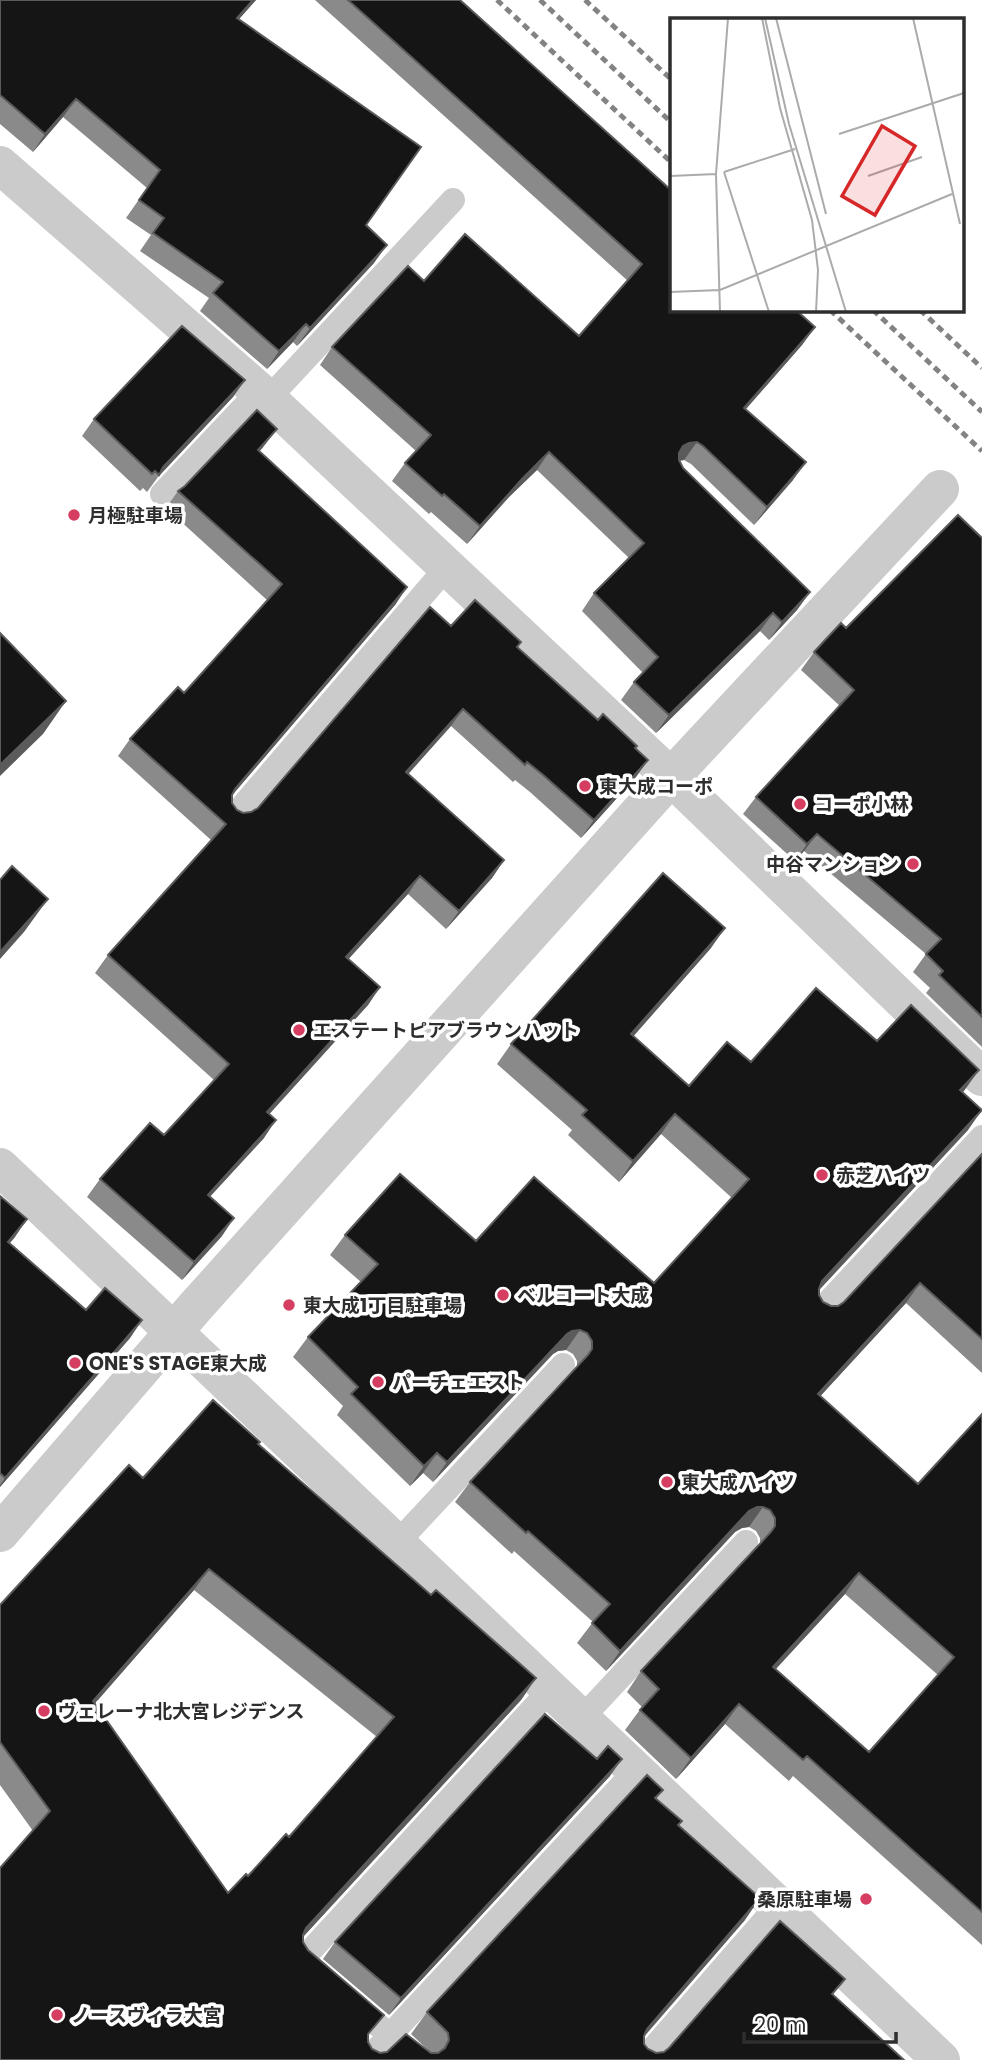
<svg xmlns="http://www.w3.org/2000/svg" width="982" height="2060" font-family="Poppins,'Noto Sans JP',sans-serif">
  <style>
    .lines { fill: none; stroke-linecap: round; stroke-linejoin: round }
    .service { stroke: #cbcbcb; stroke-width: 24 }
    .minor { stroke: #cbcbcb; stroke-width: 38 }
    .tertiary { stroke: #cbcbcb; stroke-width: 38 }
    .rail { stroke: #838383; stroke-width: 5; stroke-dasharray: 7 5; stroke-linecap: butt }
    .wall { fill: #8a8a8a; fill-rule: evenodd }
    .shaded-wall { fill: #5b5b5b }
    .building { fill: #151515; stroke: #5b5b5b; stroke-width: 2; fill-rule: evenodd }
    .poi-dot { fill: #d63e61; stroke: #fff; stroke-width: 2.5 }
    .labels { text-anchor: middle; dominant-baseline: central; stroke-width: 7; stroke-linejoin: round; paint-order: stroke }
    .poi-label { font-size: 19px; font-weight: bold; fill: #2e2e2e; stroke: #fff; text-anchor: start }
    .inset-road { fill: none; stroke: #ababab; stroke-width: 2 }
    .view { fill: #d62828; fill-opacity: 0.15; stroke: #d62828; stroke-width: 3.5 }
    .inset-edge { fill: none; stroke: #2e2e2e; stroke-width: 3.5 }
  </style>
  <rect width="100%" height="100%" fill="#fff"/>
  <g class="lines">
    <path class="service" d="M268,399L453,200
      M162,494L259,391
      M234,816L447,567
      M819,1312L982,1137
      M397,1543L563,1365
      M581,1719L746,1542
      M318,1973L302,1960L551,1689
      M353,2004L419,2060
      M367,2060L636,1770
      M643,2060L778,1905"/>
    <path class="minor" d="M0,165L268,399L671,777L982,1077
      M671,777L940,489
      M0,1167L941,2060"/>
    <path class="tertiary" d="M0,1533L196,1306L671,777"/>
    <path class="rail" d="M497,0L672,163
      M540,0L672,123
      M585,0L672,80
      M830,310L982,451
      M873,310L982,412
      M920,310L982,368"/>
  </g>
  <path class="wall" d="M0,0H256L239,19L366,225L374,263L297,346L293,342L267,369L200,311L209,298L140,251L151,235L126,218L147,188L63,117L33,152L0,124Z
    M315,0H460L672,191V310L815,327L802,345L746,409L793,480L754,525L691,464L684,460L679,461L683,468L810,592L797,610L769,640L760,631L656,733L621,700L634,682L643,673L582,611L594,593L629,558L537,470L509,497L467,544L431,512L429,514L392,481L405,463L416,451L320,365L332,347L424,281L579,336L628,281Z
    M245,380L233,397L158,477L147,492L143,488L140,491L82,436L94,419Z
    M264,446L259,452L407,587L395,605L232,795V803L237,810L243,813L251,812L258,808L451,626L518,648L598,720L635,748L648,760L636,777L581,838L530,792L515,780L513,782L451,726L408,774L504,860L492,878L446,929L408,894L348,959L380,987L368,1005L269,1114L264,1138L210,1196L222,1236L182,1280L87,1197L100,1179L164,1135L214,1080L95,973L108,955L211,840L118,756L130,739L184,693L267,600L166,508L178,491Z
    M982,538V1047L926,993L930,988L913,972L926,954L804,851L795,861L743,814L756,797L840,706L801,670L814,652L846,628Z
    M711,948L633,1036L689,1086L751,1062L877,1041L963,1092L968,1130L819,1290V1295L823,1302L831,1306H838L844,1302L982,1154V1373L906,1303L820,1396L918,1484L982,1414V1945L793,1776L789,1781L725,1724L676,1779L625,1730L642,1707L627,1692L641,1671L760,1543V1538L756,1531L749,1527L742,1528L735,1532L606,1671L577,1643L593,1622L514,1551L512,1554L455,1502L470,1482L577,1366V1361L573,1354L566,1350L558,1351L553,1354L433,1482L423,1473L410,1486L337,1415L343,1406L293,1357L308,1337L361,1282L330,1255L345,1235L476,1241L654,1283L732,1198L661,1134L619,1182L568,1135L572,1130L497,1064L511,1044ZM845,1594L938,1675L869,1752L776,1669Z
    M0,1196L15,1237L10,1243L86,1310L142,1320L130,1338L0,1487Z
    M258,1444L431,1595L536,1678L521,1700L303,1937V1942L368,2037V2042L372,2049L380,2053H431L411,2034L427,2012L663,1790L656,1799L679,1825L745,1920L644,2037V2044L648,2049L656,2053L664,2052L833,1996L904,2060H0L33,1831L0,1785V1605L143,1478ZM194,1590L377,1737L289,1837L248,1876L228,1893L94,1704Z
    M597,1759L610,1776L389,2015L323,1959L335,1942Z"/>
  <path class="shaded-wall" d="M253,0H256L224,36L237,18Z
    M76,99L63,117L33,152L45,134Z
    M387,245L374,263L297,346L310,328Z
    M306,324L293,342L267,369L279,351Z
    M815,327L802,345L731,426L744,408Z
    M245,380L233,397L158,477L163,467Z
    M277,429L264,446L245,468L258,450Z
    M697,442L684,460L676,461L671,464L683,446L689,443Z
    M549,452L537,470L509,497L467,544L480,526L522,479Z
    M806,462L793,480L754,525L767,507Z
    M407,587L395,605L223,806L235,789Z
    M810,592L797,610L769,640L782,622Z
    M773,613L760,631L656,733L669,715Z
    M66,701L43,734L0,776V765Z
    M463,709L451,726L394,790L406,772Z
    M648,760L636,777L581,838L594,820Z
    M817,834L804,851L795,861L807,844Z
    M504,860L492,878L446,929L459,911Z
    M420,876L408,894L334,975L346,957Z
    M48,899L24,932L0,959V952Z
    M725,928L711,948L617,1055L631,1034Z
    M380,987L368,1005L255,1130L267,1112Z
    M979,1070L964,1091L946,1111L960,1090Z
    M982,1110L968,1130L808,1302L822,1281Z
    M675,1114L661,1134L619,1182L633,1161Z
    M276,1120L264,1138L196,1212L208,1195Z
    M234,1218L222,1236L182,1280L194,1262Z
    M27,1219L15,1237L0,1254L8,1242Z
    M920,1283L906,1303L804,1414L818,1394Z
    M142,1320L130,1338L0,1487V1485L5,1478Z
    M580,1330L566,1350L558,1351L553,1354L433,1482L447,1462L567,1334L572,1331Z
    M437,1453L423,1473L410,1486L424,1466Z
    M757,1507H763L749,1527L742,1528L735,1532L606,1671L620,1651L749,1511Z
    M209,1569L194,1590L78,1723L93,1701Z
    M859,1573L845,1594L759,1687L773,1667Z
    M536,1678L521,1700L291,1950L306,1928Z
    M739,1704L725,1724L676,1779L691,1758Z
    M622,1759L610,1776L389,2015L401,1998Z
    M760,1898L745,1920L632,2050L647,2029Z"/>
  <path class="building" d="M0,0H253L237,18L421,147L366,225L387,245L310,328L306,324L279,351L213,293L223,282L153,233L164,218L139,200L160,170L76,99L45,134L0,95Z
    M348,0H460L672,191V310H796L815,327L744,408L806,462L767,507L703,446L697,442L689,443L683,446L679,453V460L683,468L810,592L782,622L773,613L669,715L634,682L658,657L594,593L644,543L549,452L522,479L480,526L444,494L442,496L405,463L431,435L332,347L408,266L424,281L465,234L579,336L642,264Z
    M182,326L245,380L163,467L159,475L155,471L152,474L94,419Z
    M257,410L277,429L258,450L407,587L235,789L232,795V803L237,810L243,813L251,812L258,808L430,607L451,626L475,600L521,642L517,647L598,720L603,714L637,746L635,748L648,760L594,820L542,774L527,762L525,765L463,709L406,772L504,860L459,911L420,876L346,957L380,987L267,1112L276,1120L208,1195L234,1218L194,1262L100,1179L150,1123L164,1135L229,1064L108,955L226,824L130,739L178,687L184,693L282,584L178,491L185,486Z
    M958,515L982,538V1017L939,975L943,971L926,954L941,939L817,834L807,844L756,797L854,690L814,652L841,623L846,628Z
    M0,633L66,701L0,765Z
    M12,866L48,899L0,952V880Z
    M663,873L725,928L631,1034L689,1086L727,1042L751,1062L816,988L877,1041L911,1005L979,1070L960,1090L982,1110L822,1281L819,1289V1295L823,1302L831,1306H838L844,1302L982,1154V1339L920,1283L818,1394L918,1484L982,1414V1912L807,1756L803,1760L739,1704L691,1758L640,1710L659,1689L641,1671L771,1532L775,1526V1518L770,1510L763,1507H757L749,1511L620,1651L592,1623L610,1604L528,1531L526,1533L470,1482L588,1355L592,1349V1341L587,1333L580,1330L572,1331L567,1334L447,1462L437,1453L424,1466L351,1394L358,1387L308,1337L378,1264L345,1235L400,1174L476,1241L534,1177L654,1283L749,1179L675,1114L633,1161L582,1115L587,1110L511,1044ZM859,1573L954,1657L869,1752L773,1667Z
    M0,1196L27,1219L8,1242L86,1310L105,1288L142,1320L5,1478L0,1473Z
    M213,1400L260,1442L258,1444L431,1595L436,1590L536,1678L306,1928L303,1935V1942L308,1950L384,2015L368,2034V2042L372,2049L380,2053L387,2052L406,2034L431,2053H438L445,2048L449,2040L448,2033L427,2012L647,1775L663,1790L655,1798L682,1821L678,1825L760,1898L647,2029L644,2036V2044L648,2049L656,2053L664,2052L669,2048L780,1921L845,1979L832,1994L904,2060H0V1868L50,1811L0,1742V1605L129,1465L143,1478ZM209,1569L394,1717L289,1837L286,1834L248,1876L246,1874L228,1893L93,1701Z
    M545,1714L597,1759L608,1746L622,1759L401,1998L335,1942Z"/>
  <g class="poi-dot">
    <circle cx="74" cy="515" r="7"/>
    <circle cx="585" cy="786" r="7"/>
    <circle cx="800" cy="804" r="7"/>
    <circle cx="913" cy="864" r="7"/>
    <circle cx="299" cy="1030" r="7"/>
    <circle cx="822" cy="1175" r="7"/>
    <circle cx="503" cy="1295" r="7"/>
    <circle cx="289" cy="1305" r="7"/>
    <circle cx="75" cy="1363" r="7"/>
    <circle cx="378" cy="1382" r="7"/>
    <circle cx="667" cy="1482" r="7"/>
    <circle cx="44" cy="1711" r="7"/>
    <circle cx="866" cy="1899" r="7"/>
    <circle cx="57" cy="2015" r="7"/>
  </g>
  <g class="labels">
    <g class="poi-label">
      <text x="88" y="515">月極駐車場</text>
      <text x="599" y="786">東大成コーポ</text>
      <text x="814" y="804">コーポ小林</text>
      <text x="899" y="864" text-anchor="end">中谷マンション</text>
      <text x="313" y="1030">エステートピアブラウンハット</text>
      <text x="836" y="1175">赤芝ハイツ</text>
      <text x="517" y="1295">ベルコート大成</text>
      <text x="303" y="1305">東大成1丁目駐車場</text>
      <text x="89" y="1363">ONE'S STAGE東大成</text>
      <text x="392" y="1382">パーチェエスト</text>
      <text x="681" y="1482">東大成ハイツ</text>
      <text x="58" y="1711">ヴェレーナ北大宮レジデンス</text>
      <text x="852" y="1899" text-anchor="end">桑原駐車場</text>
      <text x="71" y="2015">ノースヴィラ大宮</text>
    </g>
  </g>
  <g transform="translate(670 18)">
    <rect width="294" height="294" fill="#fff"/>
    <path class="inset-road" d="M92,0L110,90L142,202L148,252L146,294M95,0L119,106L176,294M106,0L156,196M243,0L290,206M169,116L294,75M54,154L99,294M54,154L125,131M0,158L46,156M198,158L252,139M0,274L50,272L282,176M50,294L46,156L58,0"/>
    <path class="view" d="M212,108L245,128L205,197L172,178Z"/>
    <rect width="294" height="294" class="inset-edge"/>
  </g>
  <path d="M744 2032v10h152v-10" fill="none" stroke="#2e2e2e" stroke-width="3.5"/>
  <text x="754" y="2032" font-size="21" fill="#2e2e2e" stroke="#ffffff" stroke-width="5" paint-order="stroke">20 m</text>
</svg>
